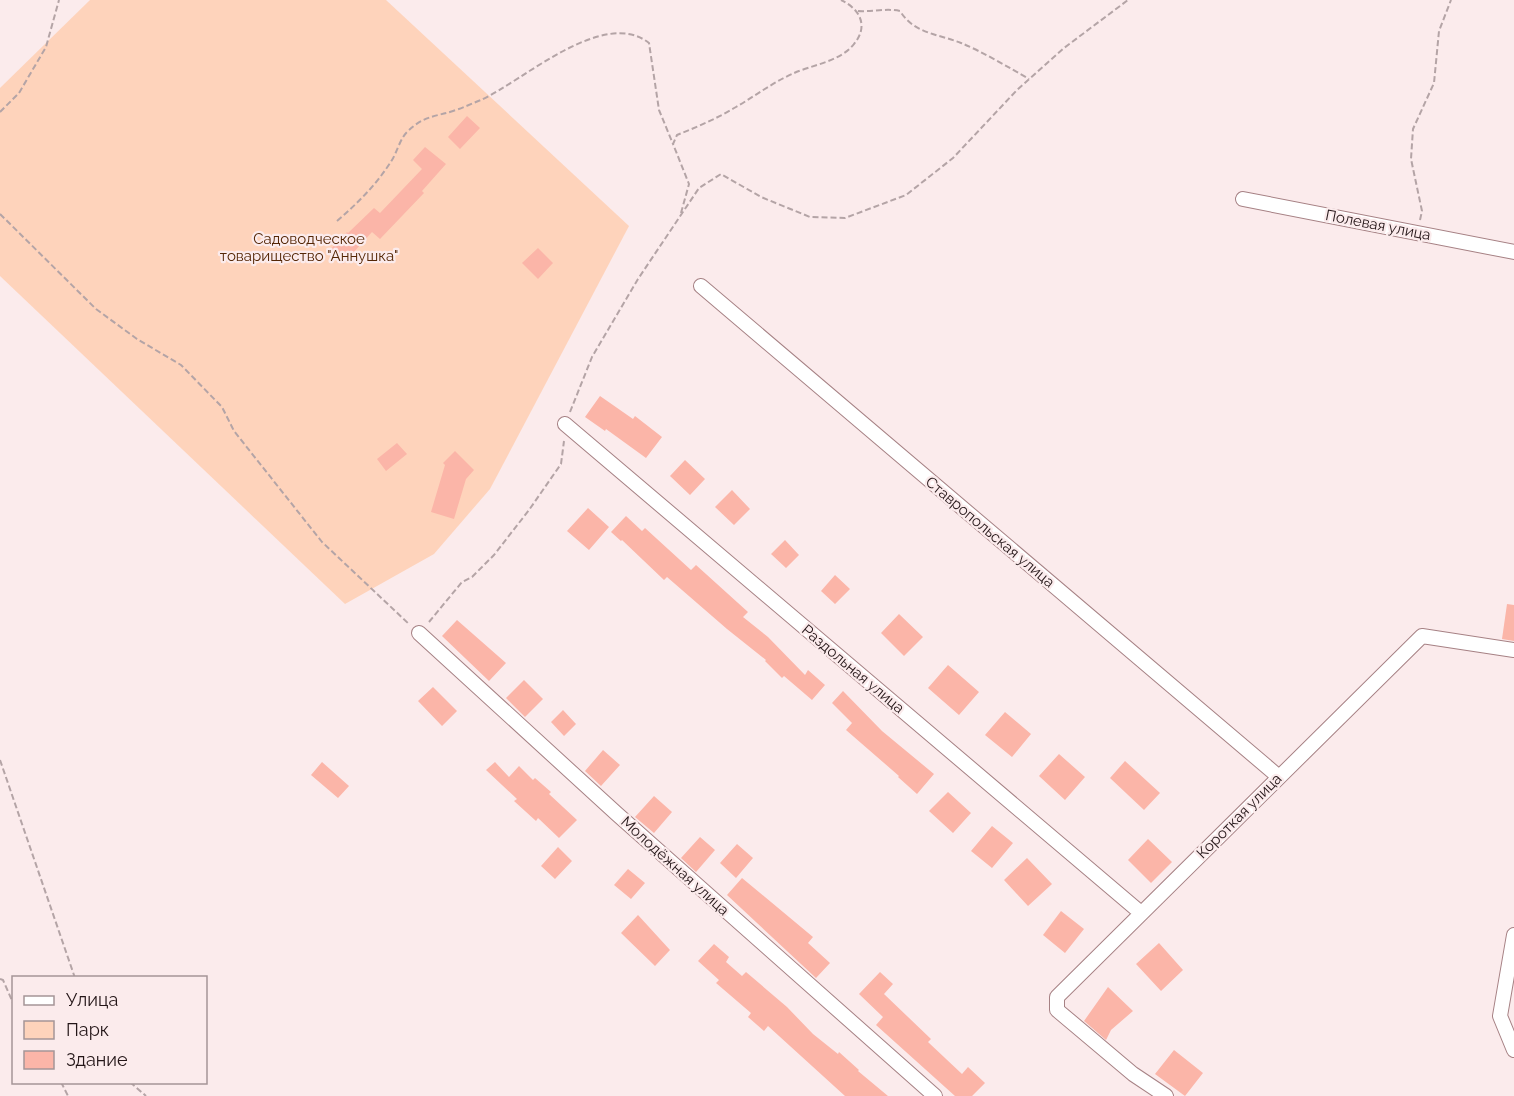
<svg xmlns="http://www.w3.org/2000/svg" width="1514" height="1096" font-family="Raleway,sans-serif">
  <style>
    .green { fill: #fed3bb }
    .building { fill: #fbb5a8 }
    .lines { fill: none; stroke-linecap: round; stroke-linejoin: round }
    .minor-casing { stroke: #a68184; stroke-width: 16 }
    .path { stroke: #b4a4a6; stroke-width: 2; stroke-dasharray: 6 3; stroke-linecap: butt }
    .minor { stroke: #fff; stroke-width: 14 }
    .labels { text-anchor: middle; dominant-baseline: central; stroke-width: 4.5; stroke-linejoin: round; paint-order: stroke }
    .street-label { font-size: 15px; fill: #231517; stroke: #fbebec }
    .park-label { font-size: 15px; fill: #542605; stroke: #fbebec }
  </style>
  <rect width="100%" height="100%" fill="#fbebec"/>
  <path class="green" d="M90,0H386L629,226L490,489L434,554L345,604L0,276V88Z"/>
  <path class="building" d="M467,116L480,128L460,149L448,137Z
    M425,147L446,164L422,191L424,193L380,239L372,232L343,264L329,251L347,232L348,233L374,208L380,213L422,169L413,160Z
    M538,248L553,263L538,279L522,263Z
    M600,396L633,419L635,416L662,437L646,458L606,429L605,431L585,417Z
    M397,443L407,454L386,471L377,459Z
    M455,451L474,470L466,479L454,519L431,512L445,465L443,463Z
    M685,460L705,479L690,495L670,476Z
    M732,490L750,509L734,525L715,507Z
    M588,508L609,527L589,550L567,531Z
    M626,516L642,531L645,528L691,570L696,565L748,612L743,617L768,637L805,675L808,670L825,685L812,700L784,676L782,678L765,661L766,660L727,629L667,577L664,580L622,540L621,541L611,532Z
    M785,540L799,555L786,568L771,554Z
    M835,575L850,589L835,604L821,591Z
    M1507,604L1514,605V641L1502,639Z
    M899,614L923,637L904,656L881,633Z
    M457,620L506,663L489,681L442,636Z
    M948,665L979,692L959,715L928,688Z
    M524,680L543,699L525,717L506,698Z
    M433,687L457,711L442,726L418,701Z
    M843,691L882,731L934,774L917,794L898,777L899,776L846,730L852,723L832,703Z
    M563,710L576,724L564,736L551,722Z
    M1005,712L1031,734L1012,757L985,735Z
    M603,750L620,765L601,786L585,771Z
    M1059,754L1085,777L1065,800L1039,776Z
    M1125,761L1160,793L1144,810L1110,778Z
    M322,762L349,786L338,798L311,775Z
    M495,762L509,777L519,766L533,780L535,778L551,792L549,794L577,820L559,838L538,818L536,821L514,801L517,799L486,770Z
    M948,792L971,813L953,833L929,811Z
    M654,796L672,812L654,833L635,817Z
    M992,826L1013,843L992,868L971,851Z
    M700,837L715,850L696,872L681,858Z
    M1148,839L1172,862L1151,883L1128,860Z
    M737,844L753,858L736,878L720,863Z
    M558,847L572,861L555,879L541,866Z
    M1027,858L1052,884L1028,906L1004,880Z
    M628,869L645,883L631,899L614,885Z
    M742,878L813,937L808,943L830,963L816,978L727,895Z
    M1061,911L1084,929L1065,953L1043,935Z
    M638,915L670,950L655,966L621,933Z
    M1159,943L1183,970L1161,991L1136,964Z
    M714,944L729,957L726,962L742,976L746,972L787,1007L813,1034L838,1054L839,1052L859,1070L858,1071L888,1096H845L768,1026L764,1031L748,1017L751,1013L716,983L719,980L698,961Z
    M880,972L893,984L884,994L931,1039L928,1042L962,1074L968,1067L985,1083L972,1096H955L876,1025L883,1017L859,994Z
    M1108,987L1133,1011L1111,1030L1106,1040L1084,1021Z
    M1174,1050L1203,1073L1185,1096L1155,1074Z"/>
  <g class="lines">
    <defs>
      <path id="minor" d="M1243,199L1514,252
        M701,286L1279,777
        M565,424L1141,913
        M419,633L617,814L935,1096
        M1514,935L1500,1016L1514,1050
        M1166,1096L1133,1074L1057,1010V997L1422,636L1514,650"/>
    </defs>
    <use href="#minor" class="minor-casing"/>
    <path class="path" d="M858,11C872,12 886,8 900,11C914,34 939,34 961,43C981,51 1010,68 1029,79
      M0,112L19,93L46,47L59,0
      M681,213L689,184L673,144L677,135C697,127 718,118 736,107C755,96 772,83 792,74C811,65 840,62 854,44C869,26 860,9 841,0
      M0,214L96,309L137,339L181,365L222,407L234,431L322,542L410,625
      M1420,220L1422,211L1411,159L1413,129L1434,83L1439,31L1451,0
      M337,221C358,203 377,184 392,160C397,152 400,139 407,132C424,115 436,117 456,110C465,107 473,103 481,100C523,81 603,7 649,43L659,110L673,144
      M570,412L592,357L638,279L699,188L721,174L761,197L810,217L845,218L906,195L953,158L1017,90L1064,48L1128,0
      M429,622L462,582L472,577L494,555L529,510L561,464L564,441
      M0,760L75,978
      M0,979L3,980L14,1005
      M61,1082L68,1096
      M130,1082L146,1096"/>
    <use href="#minor" class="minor"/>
  </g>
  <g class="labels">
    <g class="street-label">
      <text transform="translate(1378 225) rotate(11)">Полевая улица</text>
      <text transform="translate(990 532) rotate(40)">Ставропольская улица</text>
      <text transform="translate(853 669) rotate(40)">Раздольная улица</text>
      <text transform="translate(1239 816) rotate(-45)">Короткая улица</text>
      <text transform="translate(675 866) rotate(42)">Молодёжная улица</text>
    </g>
    <g class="park-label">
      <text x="309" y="239">Садоводческое<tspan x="309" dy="17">товарищество "Аннушка"</tspan></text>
    </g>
  </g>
  <rect x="12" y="976" width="195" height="108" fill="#fbebec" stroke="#a59597" stroke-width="1.5"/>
  <rect x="24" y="996" width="30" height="9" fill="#ffffff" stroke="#a59597" stroke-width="1.5"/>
  <text x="66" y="1006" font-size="18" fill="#231517">Улица</text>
  <rect x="24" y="1021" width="30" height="18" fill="#fed3bb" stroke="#a59597" stroke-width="1.5"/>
  <text x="66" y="1036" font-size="18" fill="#231517">Парк</text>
  <rect x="24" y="1051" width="30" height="18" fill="#fbb5a8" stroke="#a59597" stroke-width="1.5"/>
  <text x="66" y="1066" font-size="18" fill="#231517">Здание</text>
</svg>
